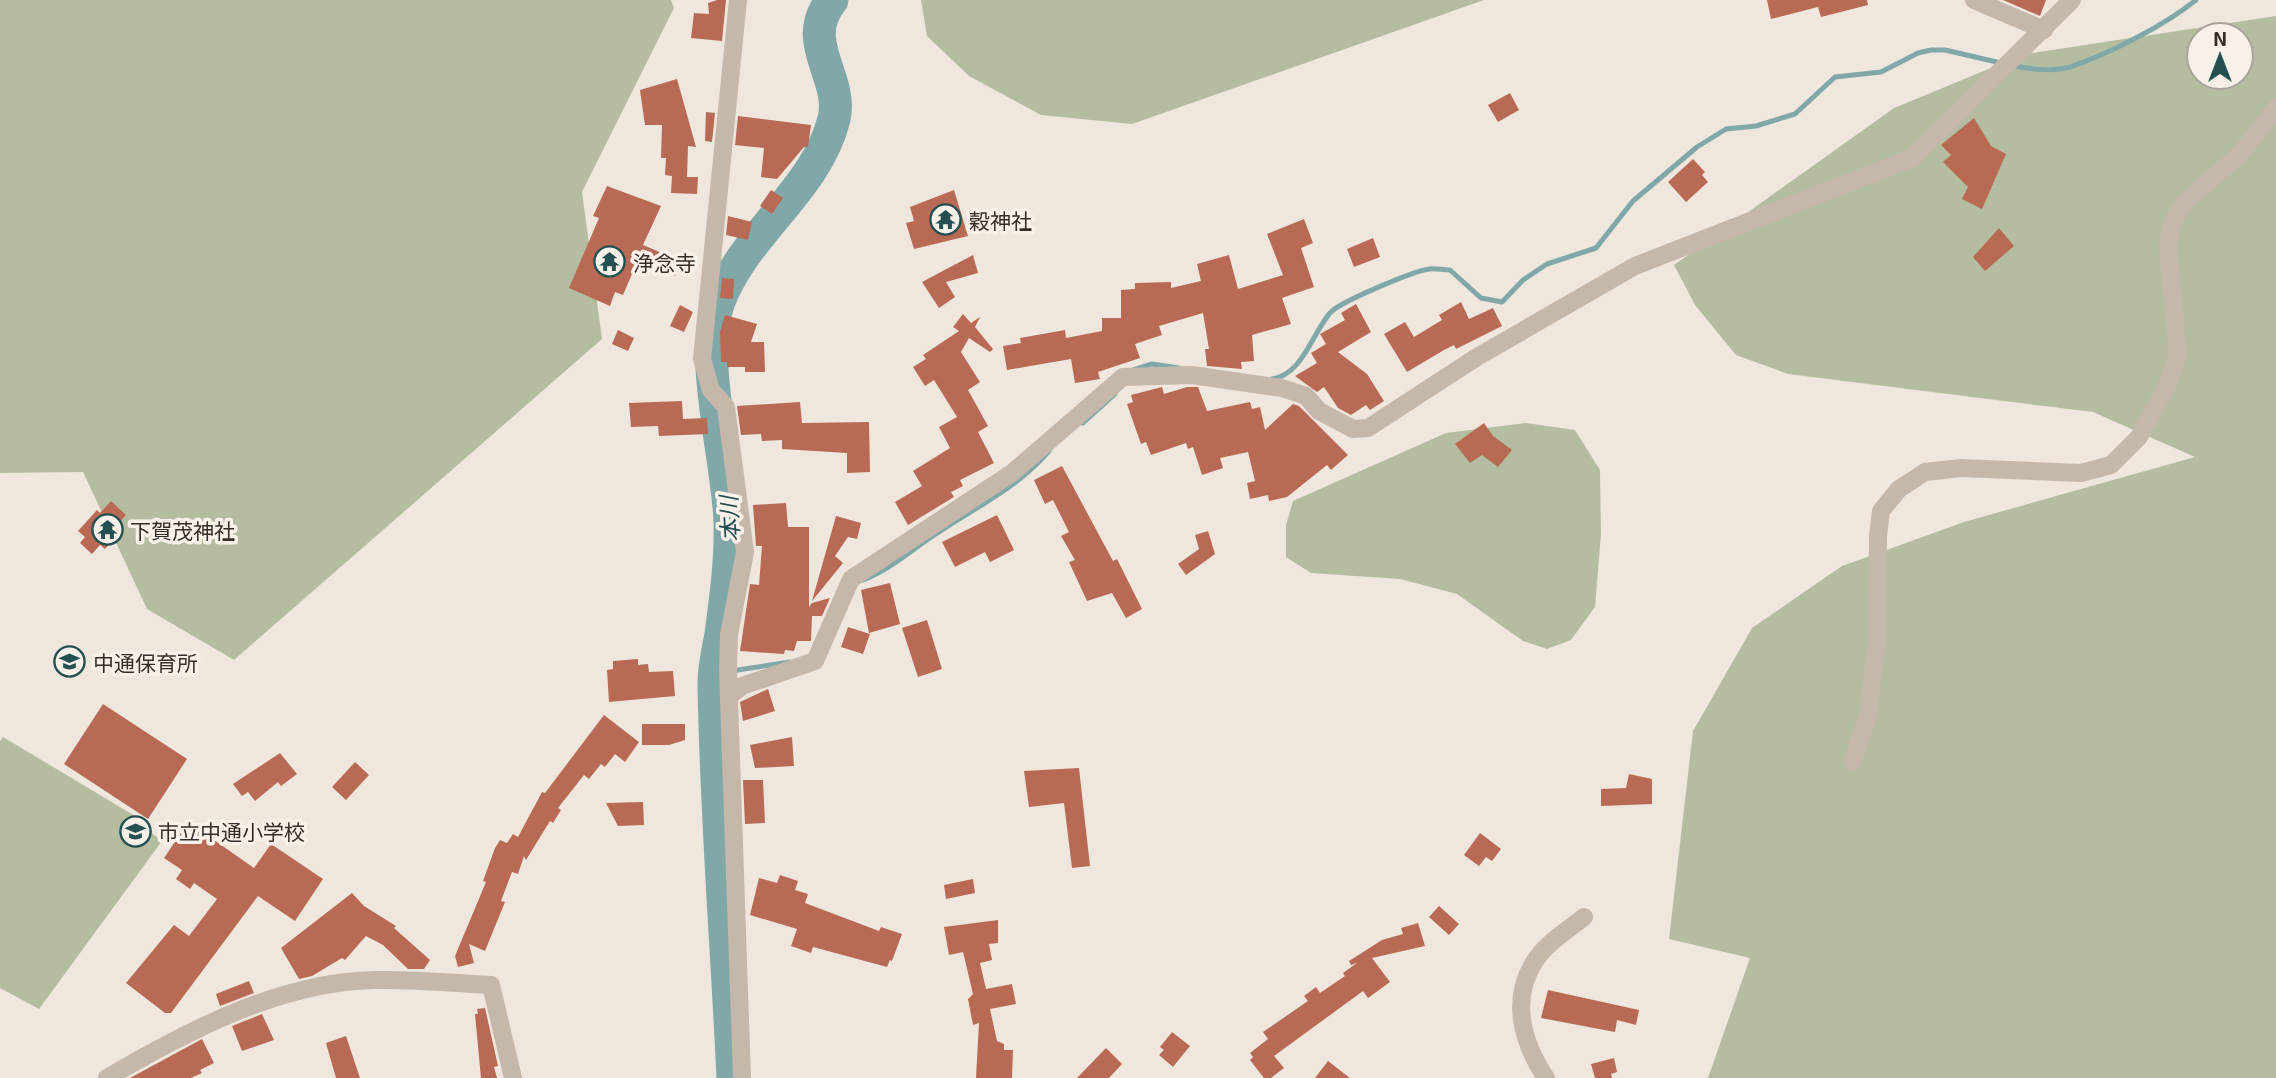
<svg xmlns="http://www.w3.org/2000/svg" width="2276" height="1078" font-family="'Exo 2','Noto Sans JP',sans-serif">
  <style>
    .green { fill: #b4bda0; fill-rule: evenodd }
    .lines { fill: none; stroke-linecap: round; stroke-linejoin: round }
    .stream { stroke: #80a8a9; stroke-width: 5 }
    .river { stroke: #80a8a9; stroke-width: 33 }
    .building { fill: #b86a54 }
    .minor { stroke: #c6b7ab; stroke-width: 18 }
    .labels { text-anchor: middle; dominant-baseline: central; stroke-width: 7; stroke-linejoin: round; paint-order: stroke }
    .poi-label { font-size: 21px; fill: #352d29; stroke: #f8f1ea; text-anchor: start }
    .water-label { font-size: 23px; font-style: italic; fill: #245052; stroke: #f8f1ea }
  </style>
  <rect width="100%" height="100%" fill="#efe7de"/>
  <path class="green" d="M0,0H671L674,8L582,192L602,339L234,660L147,609L83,472L0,473Z
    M921,0H1484L1132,124L1041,115L969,76L927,36Z
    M2276,16V1078H1708L1750,958L1669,939L1693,731L1752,628L1842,566L1964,522L2195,457L2093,412L1788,374L1736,355L1695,305L1674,265L1894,108L2025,54ZM2199,35H2241V77H2199Z
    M1526,423L1575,430L1600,470L1601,534L1595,607L1571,640L1547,649L1523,641L1457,594L1400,579L1311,573L1286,557V525L1293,501L1446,433Z
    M3,737L140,819L141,825L162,841L39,1009L0,988V741Z"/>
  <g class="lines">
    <path class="stream" d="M2011,65C2027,69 2054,72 2070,67C2109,54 2165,25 2196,0
      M1133,370L1152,364L1179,368
      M1272,379C1302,375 1312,334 1330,313C1339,302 1414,271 1429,269C1435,268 1443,270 1450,270L1481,298L1502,302L1523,280L1547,264L1596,248L1633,201L1697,147L1726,129L1756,126L1795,114L1835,77L1881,72L1918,53L1931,50H1945L2001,63
      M1083,423L1115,394
      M863,580C891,569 911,550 936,534C977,506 1016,489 1049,451
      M714,680L738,670L790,662"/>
    <path class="river" d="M733,1078C727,947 716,815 714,684C714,667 718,650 721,634C726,596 731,560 730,522C728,460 699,360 718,304C743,234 816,191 834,119C844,77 798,42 832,0"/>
  </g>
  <path class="building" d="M717,0H726L722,41L691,38L694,13L709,14L708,3Z
    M1767,0H1867L1868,5L1821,17L1818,7L1771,19Z
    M2003,0H2046L2040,16Z
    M677,79L696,147L688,146L687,177H698L697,194L671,193L672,176L665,175L666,158H661L662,125H645L640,90Z
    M1510,93L1519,110L1498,122L1488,105Z
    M706,112L715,113L712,142L705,141Z
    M738,116L811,125L808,147H804L777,179L761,177L764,148L735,145Z
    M1974,118L1991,146L2006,154L1982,209L1962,199L1968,187L1943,162L1951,155L1941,145Z
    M1693,159L1705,172L1702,175L1708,182L1686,202L1668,182Z
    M607,186L661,206L643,245L681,261L675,276L638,260L623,295L615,292L610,306L569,288L599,218L593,216Z
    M771,190L783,198L772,214L760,206Z
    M954,190L968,236L914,249L906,223L914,221L910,207Z
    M728,216L752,222L748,240L726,235Z
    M1304,219L1313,243L1301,248L1314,287L1282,298L1291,324L1252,335L1254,361L1241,362L1242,369L1207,366L1205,349H1209L1203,313L1159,326L1162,335L1135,344L1140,358L1098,372L1100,379L1075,383L1071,359L1007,370L1003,346L1021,343L1020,338L1065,330L1066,338L1102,331V318H1121V290L1135,289V283L1171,282V288L1201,281L1197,264L1229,255L1238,289L1283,275L1267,234Z
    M1999,228L2014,246L1985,271L1973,257Z
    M1373,238L1380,257L1354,267L1347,249Z
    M973,255L978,273L946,282L955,297L939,308L922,282Z
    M722,278L734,279L733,299L720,298Z
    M1461,302L1469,319L1493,308L1502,326L1456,349L1454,345L1444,350L1407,372L1384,334L1405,322L1414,337L1442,320L1439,315Z
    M1356,304L1371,332L1338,352L1367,374L1384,401L1370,410L1366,405L1351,415L1338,408L1324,387L1317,392L1295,376L1317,363L1311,353L1326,344L1320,334L1345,320L1341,313Z
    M680,305L693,312L684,332L670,326Z
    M963,314L971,323L980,317L975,327L993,349L990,352L969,338L961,352L980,382L968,390L988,426L978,432L994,463L960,480L963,486L951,492L954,497L908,525L895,502L922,486L913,471L950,448L939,427L957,417L934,380L925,386L913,367L926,359L923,355L959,331L953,327Z
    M725,315L757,324L751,342H764L765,372H745V367H727V362H721L720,332Z
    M618,330L634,338L628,351L612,344Z
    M1162,387L1164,394L1187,387H1198L1207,411L1250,402L1252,409L1260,407L1265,430L1293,404L1299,406L1348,455L1331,470L1327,465L1287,497L1269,501L1268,495L1250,499L1247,483L1255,481L1248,452L1220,458L1223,468L1202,475L1193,447L1188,449L1186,443L1151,455L1146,442L1141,444L1127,404L1133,402L1131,395Z
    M682,401L683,419L707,418L708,434L659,436L658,426L631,427L629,403Z
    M800,402L802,423L869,422L870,472L847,473V453L782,449V440L762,441L761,434L741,435L737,406Z
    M1484,423L1493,436L1512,450L1498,467L1482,455L1470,463L1455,444Z
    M1062,466L1113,561L1117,559L1142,609L1126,618L1112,593L1087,601L1069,562L1075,560L1061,536L1069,532L1053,500L1045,504L1034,480Z
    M111,501L126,515L113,529L119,534L105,549L100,545L92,554L80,543L85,537L78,531L97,510L100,513Z
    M786,503L788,527H809V607L812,603L830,598L822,616H812L811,641H797L794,651L785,650L784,654L740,651L750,584L759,585L762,546H756L753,505Z
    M997,515L1014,550L990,562L985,552L955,567L942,542Z
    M836,516L861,523L857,539L848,537L835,556L843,563L812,601Z
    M1208,531L1215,554L1186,575L1178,564L1199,549L1195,535Z
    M890,583L900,624L869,633L861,590Z
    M927,620L942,669L918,677L902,628Z
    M848,627L870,634L863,654L841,647Z
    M638,659V665L648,664L649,672L673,671L675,696L609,702L607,670L613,669V661Z
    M768,689L775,711L743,721L740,702Z
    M103,704L187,759L148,819L64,764Z
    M604,715L639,742L625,762L615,754L605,767L601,764L589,779L584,775L558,808L561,810L553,823L550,821L526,860L524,856L518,874L512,872L501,901L505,902L485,951L469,944L474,963L458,967L455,956L486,882L483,881L495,848L500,840L507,843L513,834L518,837L542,792L545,793Z
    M642,724H685V740L669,745H642Z
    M792,737L794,766L755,768L750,745Z
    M280,753L297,774L281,786L278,782L255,801L248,792L242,796L233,784Z
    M355,762L369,775L346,800L332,787Z
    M1079,768L1090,866L1072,868L1064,803L1029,807L1024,771Z
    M1629,774L1652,779V804L1601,806V789L1626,788Z
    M743,780H763L765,823L745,824Z
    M643,802L644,825L618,826L606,803Z
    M194,826L254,868L271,844L323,879L295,921L258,896L171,1013H165L126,983L174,925L189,936L217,899L194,883L190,889L176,879L182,870L164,858L183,830L189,834Z
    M1480,833L1501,849L1492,861L1486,857L1479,866L1464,855Z
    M780,875L798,881L795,890L808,894L805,903L879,931L881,927L902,934L892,961L890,960L887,967L813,947L811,953L791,946L797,929L750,915L759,878L777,883Z
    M973,879L975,893L946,899L944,885Z
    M352,893L364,906L396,926L394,928L430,960L424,969H408L383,945L366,936L345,960L342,958L312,976L299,979L281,948Z
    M1439,906L1459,924L1449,935L1429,917Z
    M998,920V943L989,944L992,960L980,963L986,989L1012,984L1016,1004L990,1009L997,1041L1004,1044V1050H1013L1012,1078H976L979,1023L973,1025L968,999L973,994L963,952L949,955L944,927Z
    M1418,923L1425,946L1372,958L1390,982L1368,998L1363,991L1274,1056L1284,1068L1271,1078H1264L1250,1060L1253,1057L1250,1053L1268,1039L1263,1032L1308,1001L1304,996L1316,987L1320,993L1345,976L1343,973L1357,963L1351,965L1349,961L1382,940L1403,934L1401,928Z
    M249,981L254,993L220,1006L216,994Z
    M1548,990L1639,1010L1636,1025L1617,1020L1615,1032L1541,1018Z
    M485,1008L498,1066L494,1067L497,1078H481L475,1014H478L477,1009Z
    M262,1014L274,1040L242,1051L232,1026Z
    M1172,1032L1190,1046L1173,1067L1159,1055L1164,1050L1160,1047Z
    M346,1036L360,1078H336L326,1043Z
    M202,1039L214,1063L200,1070L202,1073L191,1078H130Z
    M1106,1048L1122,1064L1109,1078H1077Z
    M1614,1058L1617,1072L1611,1074L1612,1078H1595L1591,1064Z
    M1328,1061L1350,1078H1315Z"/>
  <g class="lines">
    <path class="minor" d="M738,0L702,359L711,390L726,407L745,552L729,635L728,670L742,1078
      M1974,0L2044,30
      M729,696L742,686L815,661L851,579L1012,473L1123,377L1192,375L1282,388L1306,396L1319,411L1353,429L1368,428L1477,357L1635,266L1912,158L2072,0
      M1852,762L1868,716L1877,641L1878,536L1881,511L1899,489L1925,472L1961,468L2081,473L2111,465L2139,437L2167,386L2178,355L2168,249L2171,225L2185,202L2240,154L2276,108
      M107,1078C187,1031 280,982 374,980C413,979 453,983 491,985L513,1078
      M1546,1078C1522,1042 1510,999 1535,961C1546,943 1568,930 1584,917"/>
  </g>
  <defs>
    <symbol id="temple-ring" viewBox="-11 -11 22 22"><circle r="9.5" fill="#f8f1ea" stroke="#245052" stroke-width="1.5"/><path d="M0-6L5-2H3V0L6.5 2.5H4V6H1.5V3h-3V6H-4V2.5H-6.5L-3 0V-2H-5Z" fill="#245052"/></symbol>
    <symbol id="school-ring" viewBox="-11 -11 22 22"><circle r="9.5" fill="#f8f1ea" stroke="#245052" stroke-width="1.5"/><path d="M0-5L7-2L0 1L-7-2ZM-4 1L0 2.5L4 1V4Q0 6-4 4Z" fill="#245052"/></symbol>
  </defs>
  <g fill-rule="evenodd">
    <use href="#temple-ring" x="928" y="202" width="35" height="35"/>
    <use href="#temple-ring" x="592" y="244" width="35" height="35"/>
    <use href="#temple-ring" x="90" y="512" width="35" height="35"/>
    <use href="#school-ring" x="52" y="644" width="35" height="35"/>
    <use href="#school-ring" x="118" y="814" width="35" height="35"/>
  </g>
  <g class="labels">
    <g class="poi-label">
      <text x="969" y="220">穀神社</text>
      <text x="633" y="262">浄念寺</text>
      <text x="130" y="530">下賀茂神社</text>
      <text x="93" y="662">中通保育所</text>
      <text x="158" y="831">市立中通小学校</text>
    </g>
    <g class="water-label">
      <text transform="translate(729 519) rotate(-93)">本川</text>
    </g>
  </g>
  <g transform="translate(2220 56)"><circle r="33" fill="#f8f1ea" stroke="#aaa39d" stroke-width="2"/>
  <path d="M0-5L12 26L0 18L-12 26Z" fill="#245052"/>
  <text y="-10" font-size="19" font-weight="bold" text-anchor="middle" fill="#352d29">N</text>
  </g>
</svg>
